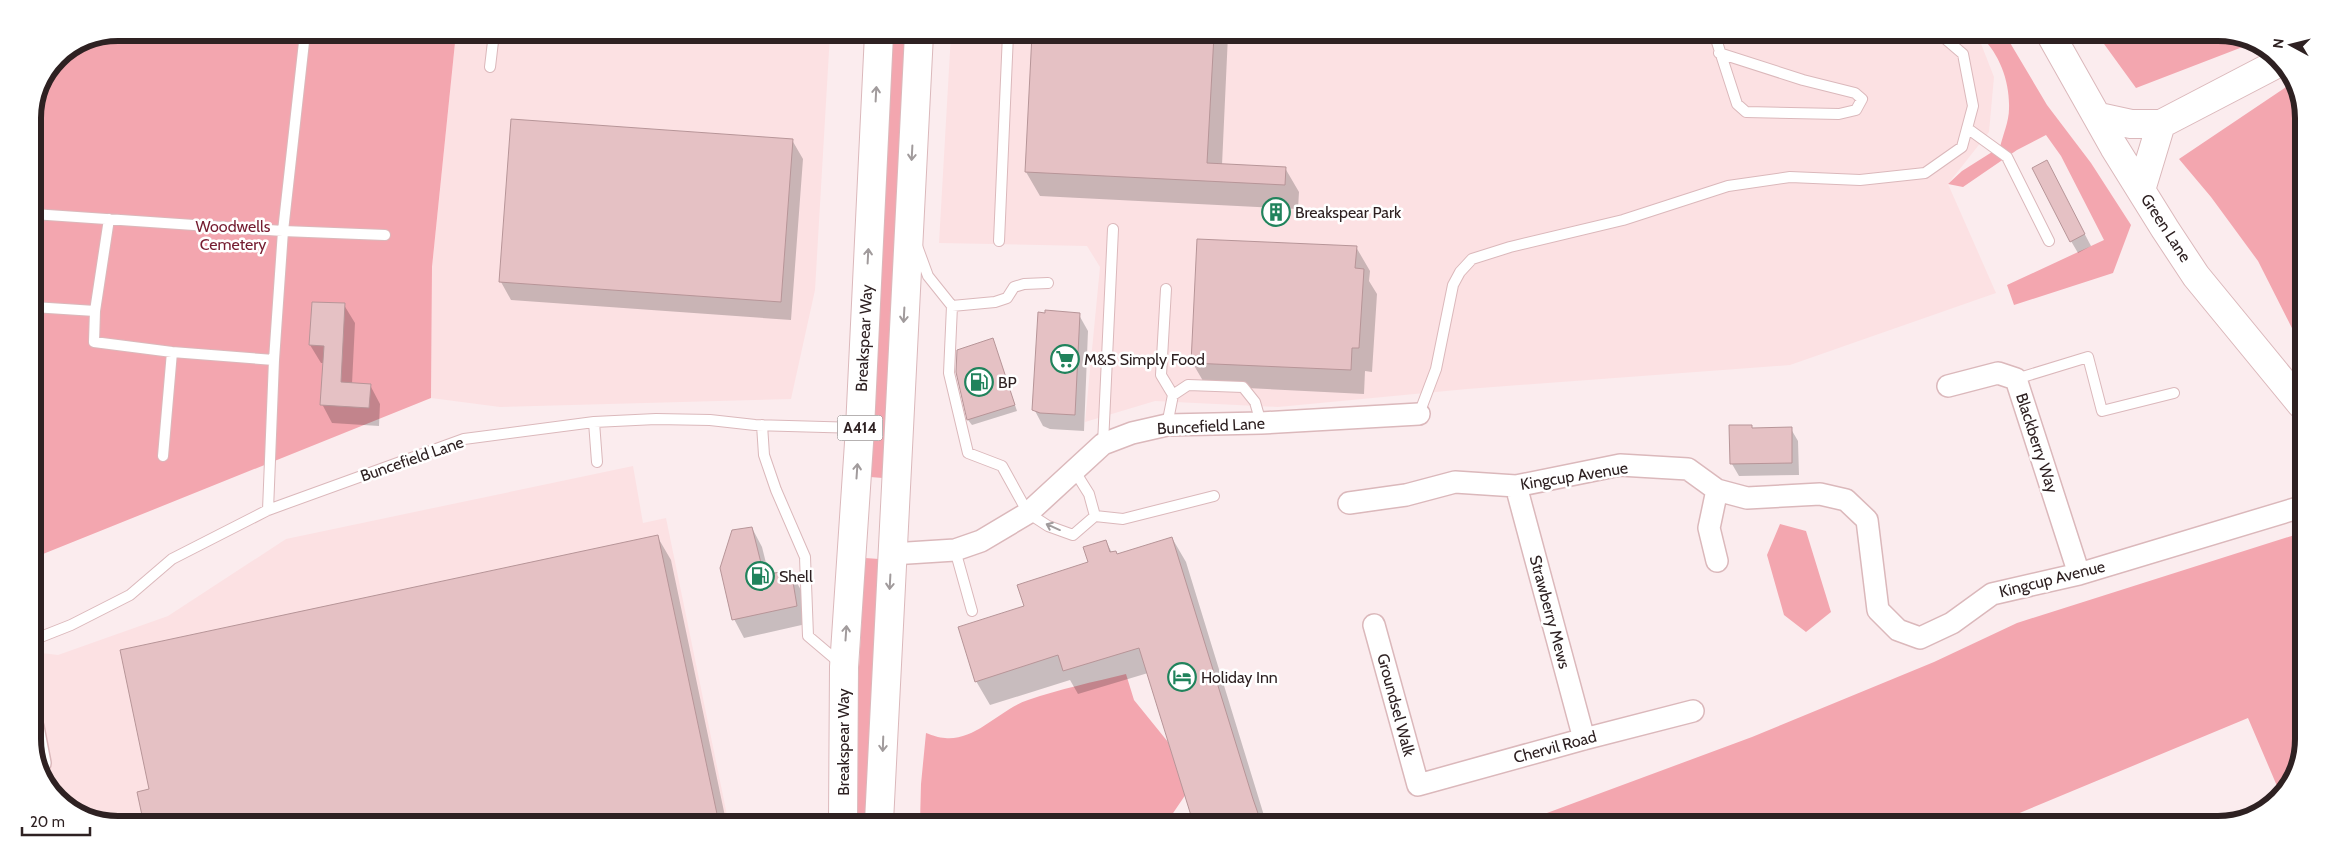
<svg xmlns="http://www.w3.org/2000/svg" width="2336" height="857" font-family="Cabin,sans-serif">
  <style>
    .built { fill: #fce1e3 }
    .green { fill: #f3a6af }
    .shadow { fill: #0003 }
    .building { fill: #e5c1c4; stroke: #b79598 }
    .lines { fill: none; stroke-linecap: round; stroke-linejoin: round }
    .lane-casing { stroke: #dbb8bb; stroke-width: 12 }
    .street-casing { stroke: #dbb8bb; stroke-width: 24 }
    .secondary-casing { stroke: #dbb8bb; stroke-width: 30 }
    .primary-casing { stroke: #dbb8bb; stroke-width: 30 }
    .lane { stroke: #fff; stroke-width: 10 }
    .street { stroke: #fff; stroke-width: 21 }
    .secondary { stroke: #fff; stroke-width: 28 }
    .primary { stroke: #fff; stroke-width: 28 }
    .oneway { stroke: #a19b9c }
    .labels { text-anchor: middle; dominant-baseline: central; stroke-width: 5; stroke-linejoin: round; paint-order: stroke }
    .shield { fill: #fff; stroke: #6d6464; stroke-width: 1 }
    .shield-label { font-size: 15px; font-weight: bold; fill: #2e2122 }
    .poi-label { font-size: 16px; fill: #2e2122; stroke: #fff; text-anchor: start }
    .park-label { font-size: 16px; fill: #751c30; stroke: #fff }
    .street-label { font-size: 16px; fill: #2e2122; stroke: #fff }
    .rim { fill: none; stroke: #2e2122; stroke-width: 6 }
  </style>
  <rect width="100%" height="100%" fill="#fbecee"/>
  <path class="built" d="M456,33L830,34L815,290L791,399L500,407L431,398L432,267Z
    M951,34L1978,36L1994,77L1989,132L1948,184L1996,293L1790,365L1467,389L1278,407L1155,401L1085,422L1100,267L1087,246L939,243Z
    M633,466L643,523L666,518L728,820H91L50,791L33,744V652L58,655L168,616L286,539Z"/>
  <path class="green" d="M119,33H456L432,267L431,398L33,558V113L58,58L86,39Z
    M891,34H906L883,478L870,477Z
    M1981,36H2006L2047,105L2091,163L2131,225L2113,273L2014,305L2007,285L2104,240L2061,156L2046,135L2017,150L1963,187L1948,184L1962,171L2000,147C2003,135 2009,121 2009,109C2010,82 2000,55 1981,36Z
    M2099,37H2245L2253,43L2136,88Z
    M2292,83L2303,113L2302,348L2258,261L2211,197L2179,159Z
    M1780,524L1806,531L1831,612L1806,632L1784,615L1767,555Z
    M2301,533L2299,766L2280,793L2248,718L1993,824L1520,823L1752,737L1934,662L2017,623Z
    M865,558L879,559L871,822H855V739Z
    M1126,674L1134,700L1168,742L1186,794L1167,822H920L921,784L926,733C932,735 939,738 945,738C976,741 1000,709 1028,700C1060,689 1093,682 1126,674Z"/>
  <path class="shadow" d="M1033,34L1228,35L1222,165L1285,168L1299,192L1298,209L1040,196L1026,172Z
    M792,140L803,159L791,320L511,300L501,282Z
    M2053,174L2091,246L2078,253L2071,241Z
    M1356,247L1370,271L1369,281L1377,294L1372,372L1365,371L1364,394L1206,386L1192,362Z
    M344,305L355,323L352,384L370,385L380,404L379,426L332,423L322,404L324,363H321L310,345Z
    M1079,315L1088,331L1084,431L1050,429L1043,426L1034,409Z
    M995,346L1017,411L972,425L968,420Z
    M1751,426L1753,430L1791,429L1798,441L1799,475L1739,476L1732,464Z
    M752,528L762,547L769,575L790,571L801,590L806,624L744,638L734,619Z
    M657,536L671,560L726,821L144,820L138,793L151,790Z
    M1172,538L1186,562L1266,822H1194L1148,673L1078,694L1070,680L990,705L976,681L1025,607L1089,563L1106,541L1112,553L1118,555Z"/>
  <path class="building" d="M1032,34L1214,35L1207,163L1286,167L1285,185L1025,172Z
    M511,119L793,139L781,302L499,282Z
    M2047,160L2085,234L2070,242L2032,168Z
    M1197,239L1357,246L1355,268L1364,269L1359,348H1352L1351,370L1191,363Z
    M312,302L345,303L341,382L371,384L369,408L320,405L324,346L309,345Z
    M1045,310L1080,313L1075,415L1040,413L1032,410L1038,312L1045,313Z
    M993,338L1015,405L967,420L956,372L957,350Z
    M1729,425H1752V428L1792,427V463L1730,464Z
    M752,527L764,575L791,570L797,606L732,620L720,568L732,530Z
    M658,535L717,814L683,821L143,820L137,792L149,789L120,650Z
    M1172,537L1253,799L1261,822H1193L1139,648L1063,671L1058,655L975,682L958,627L1024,606L1017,585L1088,562L1083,547L1106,540L1110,552L1116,551L1117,554Z"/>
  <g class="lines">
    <defs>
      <path id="lane" d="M1715,36L1737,104L1746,112L1839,114L1856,110L1862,99L1855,93L1803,80L1719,53
        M490,67L494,33
        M1967,128L2007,157L2049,241
        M33,214L283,231L385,235
        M109,219L95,311L94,342L172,352L274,360
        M999,241L1008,34
        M917,246L928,276L952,306L949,373L968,453L1002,466L1028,513L1048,526L1073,535L1095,516L1089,494L1074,470
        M1166,289L1161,375L1173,395
        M952,306L995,302L1007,298L1014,287L1024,284L1048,283
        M33,307L95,311
        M2016,379L2088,357L2102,411L2174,393
        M1419,414L1436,369L1453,285L1460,272L1472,259L1510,247L1623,220L1728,186L1790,177L1860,180L1925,173L1962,147L1973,106L1963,54L1942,36
        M594,422L597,462
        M762,425L764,455L776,490L805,557L808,636L841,664
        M1167,425L1173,395L1188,385L1243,387L1255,402L1261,423
        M1103,444L1113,229
        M163,456L172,352
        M268,510L274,360L283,231L305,33
        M1095,516L1123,519L1214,496
        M955,550L972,611
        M33,640L71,625L130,595L172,559L268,510L464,439L594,422L656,419L710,420L755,425L859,428"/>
      <path id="street" d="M1948,386L1998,373L2016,379L2079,574
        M1516,486L1584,739
        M1717,490L1709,528L1717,561
        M1349,503L1406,495L1455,482L1516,486L1620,465L1688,469L1717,490L1747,498L1820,494L1846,500L1867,520L1878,610L1898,630L1920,638L1952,623L1992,594L2079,574L2301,507
        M892,554L955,550L981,541L1028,513L1103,444L1132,433L1167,425L1261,423L1419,414
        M1374,625L1418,785L1584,739L1693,711
        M33,727L40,763"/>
      <path id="secondary" d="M2052,37L2114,147L2165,229L2196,276L2301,404
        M2099,117L2131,124H2161L2280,62
        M2141,190L2161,124"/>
      <path id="primary" d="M843,822L844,667L860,428L879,34
        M879,822L919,34"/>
    </defs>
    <use href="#lane" class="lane-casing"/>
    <use href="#street" class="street-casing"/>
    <use href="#secondary" class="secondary-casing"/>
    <use href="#primary" class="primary-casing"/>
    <use href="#lane" class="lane"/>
    <use href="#street" class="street"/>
    <use href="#secondary" class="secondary"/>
    <use href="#primary" class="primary"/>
  </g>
  <defs><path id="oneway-shaft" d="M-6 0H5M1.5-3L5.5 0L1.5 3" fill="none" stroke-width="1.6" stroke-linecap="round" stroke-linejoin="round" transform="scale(1.25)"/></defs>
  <g class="oneway">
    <use href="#oneway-shaft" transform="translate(876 94) rotate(-87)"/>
    <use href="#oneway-shaft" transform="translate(912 153) rotate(93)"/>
    <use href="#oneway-shaft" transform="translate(868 256) rotate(-87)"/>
    <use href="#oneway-shaft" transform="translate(904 315) rotate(93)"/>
    <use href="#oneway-shaft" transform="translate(857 471) rotate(-86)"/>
    <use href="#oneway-shaft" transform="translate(1053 527) rotate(-156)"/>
    <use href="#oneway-shaft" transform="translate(890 582) rotate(93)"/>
    <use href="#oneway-shaft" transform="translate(846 633) rotate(-86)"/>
    <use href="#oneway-shaft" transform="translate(883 744) rotate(92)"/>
  </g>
  <defs>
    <symbol id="building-ring" viewBox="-11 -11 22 22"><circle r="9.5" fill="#fff" stroke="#20835c" stroke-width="1.5"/><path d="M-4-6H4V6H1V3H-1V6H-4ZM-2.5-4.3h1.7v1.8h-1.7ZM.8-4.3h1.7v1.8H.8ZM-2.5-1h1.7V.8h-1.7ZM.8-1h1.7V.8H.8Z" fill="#20835c"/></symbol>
    <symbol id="supermarket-ring" viewBox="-11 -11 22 22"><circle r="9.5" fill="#fff" stroke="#20835c" stroke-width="1.5"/><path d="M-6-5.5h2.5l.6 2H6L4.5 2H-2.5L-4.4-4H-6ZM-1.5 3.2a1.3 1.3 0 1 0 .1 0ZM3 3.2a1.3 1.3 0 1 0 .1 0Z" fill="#20835c"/></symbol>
    <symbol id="fuel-ring" viewBox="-11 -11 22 22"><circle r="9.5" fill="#fff" stroke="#20835c" stroke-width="1.5"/><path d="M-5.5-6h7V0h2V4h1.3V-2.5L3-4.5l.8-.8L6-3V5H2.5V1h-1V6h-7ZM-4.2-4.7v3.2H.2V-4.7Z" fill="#20835c"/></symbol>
    <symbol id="hotel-ring" viewBox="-11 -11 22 22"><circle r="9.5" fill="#fff" stroke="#20835c" stroke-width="1.5"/><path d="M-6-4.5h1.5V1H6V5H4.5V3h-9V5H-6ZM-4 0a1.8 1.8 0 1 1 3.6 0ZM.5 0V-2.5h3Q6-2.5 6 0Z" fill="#20835c"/></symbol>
  </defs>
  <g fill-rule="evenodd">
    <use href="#building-ring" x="1260" y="196" width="32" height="32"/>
    <use href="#supermarket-ring" x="1049" y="343" width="32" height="32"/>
    <use href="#fuel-ring" x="963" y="366" width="32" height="32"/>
    <use href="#fuel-ring" x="744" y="560" width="32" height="32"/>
    <use href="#hotel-ring" x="1166" y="661" width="32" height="32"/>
  </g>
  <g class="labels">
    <rect class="shield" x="837.5" y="415.5" width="45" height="25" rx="4"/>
    <g class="shield-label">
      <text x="860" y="428">A414</text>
    </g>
    <g class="poi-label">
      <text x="1295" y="212">Breakspear Park</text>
      <text x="1084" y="359">M&amp;S Simply Food</text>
      <text x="998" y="382">BP</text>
      <text x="779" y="576">Shell</text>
      <text x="1201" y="677">Holiday Inn</text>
    </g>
    <g class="park-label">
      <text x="233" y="226">Woodwells<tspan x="233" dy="18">Cemetery</tspan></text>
    </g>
    <g class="street-label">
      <text transform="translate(2166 228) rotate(57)">Green Lane</text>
      <text transform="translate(864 338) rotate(-87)">Breakspear Way</text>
      <text transform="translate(1211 426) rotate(-3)">Buncefield Lane</text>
      <text transform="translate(2037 443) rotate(72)">Blackberry Way</text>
      <text transform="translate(412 459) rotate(-19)">Buncefield Lane</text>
      <text transform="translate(1574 476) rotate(-9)">Kingcup Avenue</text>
      <text transform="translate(2052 579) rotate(-14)">Kingcup Avenue</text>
      <text transform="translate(1550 612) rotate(75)">Strawberry Mews</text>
      <text transform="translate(1396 705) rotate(75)">Groundsel Walk</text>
      <text transform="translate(843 742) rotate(-90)">Breakspear Way</text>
      <text transform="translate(1555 747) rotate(-15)">Chervil Road</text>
    </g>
  </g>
  <path d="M0 0H2336V857H0ZM118 41H2218A77 77 0 0 1 2295 118V739A77 77 0 0 1 2218 816H118A77 77 0 0 1 41 739V118A77 77 0 0 1 118 41Z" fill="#fff" fill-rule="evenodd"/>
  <path class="rim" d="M118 41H2218A77 77 0 0 1 2295 118V739A77 77 0 0 1 2218 816H118A77 77 0 0 1 41 739V118A77 77 0 0 1 118 41Z"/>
  <g transform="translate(2291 45) rotate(277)" stroke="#ffffff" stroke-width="4" paint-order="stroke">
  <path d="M0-4L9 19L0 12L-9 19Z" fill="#2e2122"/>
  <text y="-8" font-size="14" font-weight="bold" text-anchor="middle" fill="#2e2122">N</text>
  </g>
  <path d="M22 827v8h68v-8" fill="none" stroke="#2e2122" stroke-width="2.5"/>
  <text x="30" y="827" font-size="15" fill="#2e2122" stroke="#ffffff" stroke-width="4" paint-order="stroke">20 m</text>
</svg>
